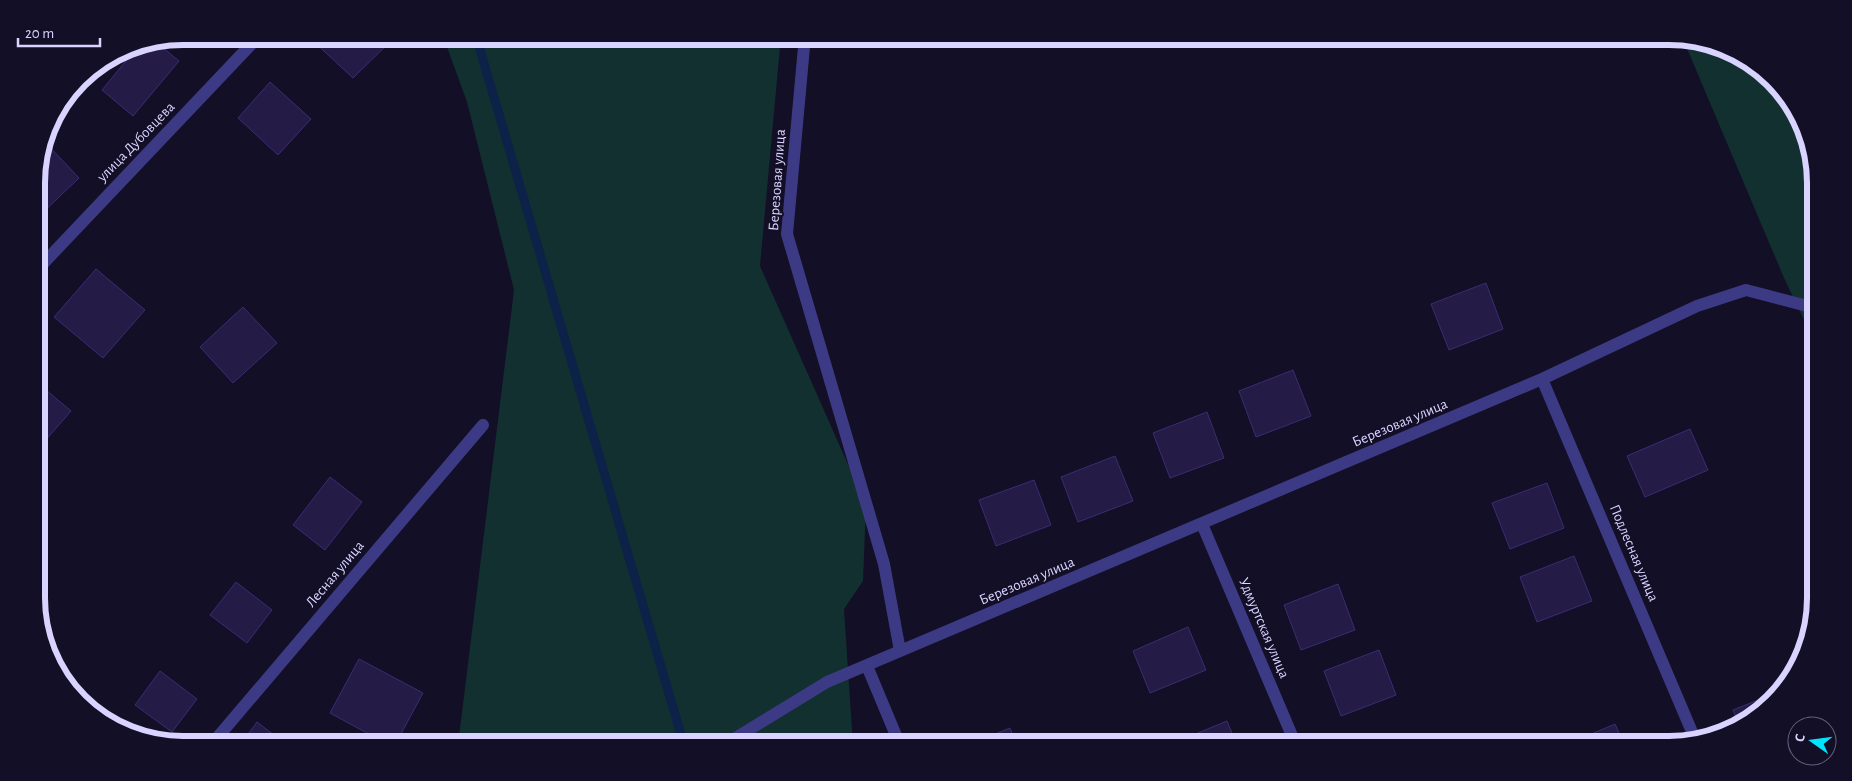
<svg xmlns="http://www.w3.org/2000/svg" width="1852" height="781" font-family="'Alegreya Sans',sans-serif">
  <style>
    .green { fill: #12302f }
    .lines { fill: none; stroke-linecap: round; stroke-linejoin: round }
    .stream { stroke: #0c2248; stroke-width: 9 }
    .building { fill: #241b47; stroke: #3b2d73 }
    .street { stroke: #3d3a85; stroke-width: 12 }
    .labels { text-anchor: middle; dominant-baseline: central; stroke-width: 4; stroke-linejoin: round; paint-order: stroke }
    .street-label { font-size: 15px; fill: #d9d4ff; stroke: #130f26 }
    .rim { fill: none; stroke: #d9d4ff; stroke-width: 6 }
  </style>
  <rect width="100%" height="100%" fill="#130f26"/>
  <path class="green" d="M443,36H781L760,266L866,505L863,581L844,609L853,745H458L514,290L467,102Z
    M1683,39L1725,47L1785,94L1814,164L1815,343L1784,278Z"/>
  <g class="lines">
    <path class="stream" d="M476,36L684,745"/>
  </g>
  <path class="building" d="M314,36H396L353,78L311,39Z
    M156,42L179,61L133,116L102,90L139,45Z
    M270,82L311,119L278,155L238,118Z
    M45,142L79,178L37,218V173Z
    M96,269L145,310L103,358L54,317Z
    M1486,283L1503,329L1449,350L1431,304Z
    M243,307L277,343L233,383L200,347Z
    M1293,370L1311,416L1256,437L1239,391Z
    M39,384L71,411L37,450V386Z
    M1207,412L1224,458L1170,478L1153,433Z
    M1690,429L1708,470L1645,497L1627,456Z
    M1115,456L1133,501L1078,522L1061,477Z
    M330,477L362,502L325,550L293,525Z
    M1034,480L1051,525L996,546L979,500Z
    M1547,483L1564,528L1510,549L1492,503Z
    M1574,556L1592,601L1537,622L1520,577Z
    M236,582L272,610L247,643L210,615Z
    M1338,584L1355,630L1301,650L1284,605Z
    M1188,627L1206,670L1150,693L1133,651Z
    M1379,650L1396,695L1341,716L1324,671Z
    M359,659L423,693L395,745H389L330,713Z
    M160,671L197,699L172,732L135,705Z
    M1768,696L1770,701L1751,720L1739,724L1733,710Z
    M1227,721L1237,745H1183L1181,740Z
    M257,722L287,745H240Z
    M1615,724L1624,744H1568Z
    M1010,728L1017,745H968Z"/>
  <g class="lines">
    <path class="street" d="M805,36L787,234L884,564L900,651
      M37,270L259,36
      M1542,379L1695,739
      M1202,524L1296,745
      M867,666L900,745
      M211,745L483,425
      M724,745L827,682L1542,379L1697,306L1746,290L1815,308"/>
  </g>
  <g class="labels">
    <g class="street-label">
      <text transform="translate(136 142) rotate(-46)">улица Дубовцева</text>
      <text transform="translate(777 180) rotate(-86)">Березовая улица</text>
      <text transform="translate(1400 423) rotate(-23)">Березовая улица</text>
      <text transform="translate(1634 553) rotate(67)">Подлесная улица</text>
      <text transform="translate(335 574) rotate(-50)">Лесная улица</text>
      <text transform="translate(1027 581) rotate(-23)">Березовая улица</text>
      <text transform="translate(1264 628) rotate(67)">Удмуртская улица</text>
    </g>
  </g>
  <path d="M0 0H1852V781H0ZM183 45H1669A138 138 0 0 1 1807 183V598A138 138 0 0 1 1669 736H183A138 138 0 0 1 45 598V183A138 138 0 0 1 183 45Z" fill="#130f26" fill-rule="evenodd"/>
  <path class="rim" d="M183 45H1669A138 138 0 0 1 1807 183V598A138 138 0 0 1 1669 736H183A138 138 0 0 1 45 598V183A138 138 0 0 1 183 45Z"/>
  <g transform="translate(1812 741) rotate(284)"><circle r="24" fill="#130f26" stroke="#625e7d"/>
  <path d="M0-4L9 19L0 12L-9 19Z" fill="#00e5ff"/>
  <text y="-8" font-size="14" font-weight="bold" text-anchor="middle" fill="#d9d4ff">С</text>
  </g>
  <path d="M18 38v8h82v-8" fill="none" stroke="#d9d4ff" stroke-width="2.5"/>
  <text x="25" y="38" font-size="15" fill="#d9d4ff" stroke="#130f26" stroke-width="4" paint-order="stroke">20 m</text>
</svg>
